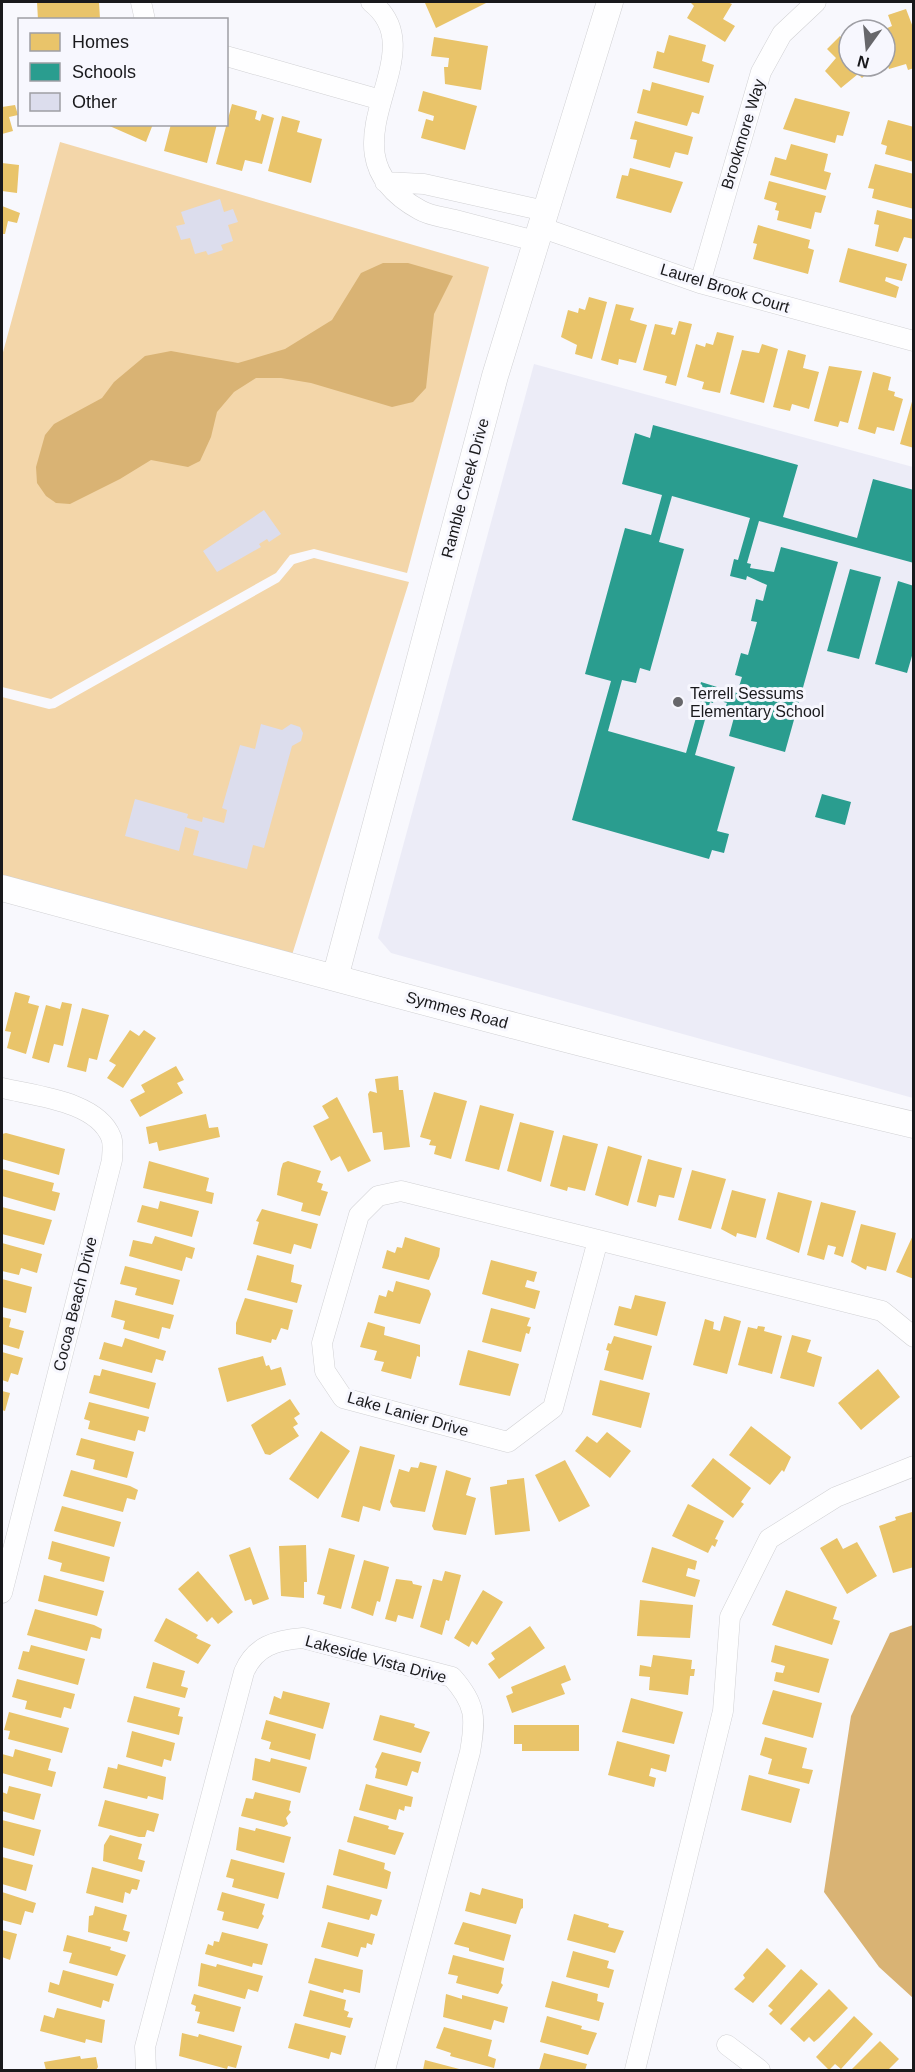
<svg xmlns="http://www.w3.org/2000/svg" width="915" height="2072" font-family="Helvetica,sans-serif">
  <style>
    .built { fill: #ececf7 }
    .green { fill: #f3d6a9 }
    .water { fill: #d9b374 }
    .homes { fill: #e9c46a }
    .schools { fill: #2a9d8f; fill-rule: evenodd }
    .building { fill: #dcdded }
    .lines { fill: none; stroke-linecap: round; stroke-linejoin: round }
    .minor-casing { stroke: #d1d1d4; stroke-width: 21 }
    .tertiary-casing { stroke: #d1d1d4; stroke-width: 27 }
    .minor { stroke: #fefeff; stroke-width: 20 }
    .tertiary { stroke: #fefeff; stroke-width: 26 }
    .poi-dot { fill: #67676b; stroke: #f7f7fe; stroke-width: 2 }
    .labels { text-anchor: middle; dominant-baseline: central; stroke-width: 6; stroke-linejoin: round; paint-order: stroke }
    .street-label { font-size: 16px; fill: #19191c; stroke: #f7f7fe }
    .poi-label { font-size: 16px; fill: #19191c; stroke: #f7f7fe; text-anchor: start }
  </style>
  <rect width="100%" height="100%" fill="#f8f8fd"/>
  <path class="built" d="M534,364L913,467V1098L391,953L378,938Z"/>
  <path class="green" d="M60,142L489,267L407,573L314,549L290,555L276,573L51,699L2,687V356Z
    M314,558L409,582L292,955L2,877V697L49,709L55,708L279,582L294,564Z"/>
  <path class="water" d="M383,263H408L453,276L434,314L426,388L413,402L392,407L311,383L281,378H256L234,392L217,412L211,437L200,461L188,467L151,460L120,479L70,504L56,503L46,496L37,483L36,467L45,435L54,424L102,398L114,382L145,356L171,351L238,363L285,349L332,320L361,273Z
    M913,1625H914L913,1998L879,1967L824,1892L851,1716L890,1633Z"/>
  <path class="homes" d="M37,2H99L100,19L38,20Z
    M429,2H488L436,28L425,3Z
    M690,2H727L732,4L723,19L735,26L725,42L687,18L694,6Z
    M906,9L914,30V68L908,70L906,64L889,69L885,58V29L892,26L888,15Z
    M669,35L706,45L702,61L714,65L709,83L653,68L657,51L664,53Z
    M840,36L849,45V66L872,68L862,78L858,74L841,88L825,71L836,58L827,49Z
    M434,37L488,46L481,90L445,84L444,67H448L449,58L431,56Z
    M652,82L704,96L699,114L692,112L687,126L637,113L643,89L650,91Z
    M423,91L477,106L465,150L421,138L426,119L433,121L434,116L418,111Z
    M795,98L850,112L843,136L837,135L835,143L783,129Z
    M232,104L257,111L255,119L260,121L262,114L274,118L262,164L245,160L242,171L216,164Z
    M15,105L18,115L9,117L13,131L2,134V107Z
    M282,116L300,121L297,132L322,139L311,183L268,171Z
    M888,120L914,127V162L885,154L887,146L881,144Z
    M635,121L693,137L688,155L675,152L670,168L633,158L637,140L630,139Z
    M105,124H153L146,142Z
    M171,124H217L207,163L164,151Z
    M791,144L828,154L824,171L831,173L826,190L770,175L775,157L786,160Z
    M2,163L19,165L17,193L2,191Z
    M875,164L914,174V209L872,198L874,189L868,188Z
    M630,168L683,182L671,213L616,198L622,175L628,176Z
    M769,181L826,196L821,213L815,212L811,229L777,220L779,211L775,210L777,203L764,199Z
    M2,206L20,213L17,223L8,221L5,234H2Z
    M877,210L914,220V239L904,237L898,252L875,246L879,225L874,224Z
    M758,225L810,240L808,248L814,250L808,274L753,259L757,244L753,243Z
    M848,248L907,264L902,281L886,277L885,281L899,287L896,298L839,282Z
    M589,297L607,302L592,359L575,354L577,345L561,337L568,310L578,313L579,308L585,310Z
    M616,304L634,308L630,320L647,325L636,363L619,359L618,365L601,360Z
    M679,321L692,324L676,386L665,383L667,376L643,370L655,324L673,328L671,334L675,335Z
    M717,332L734,336L720,393L702,389L704,382L687,377L696,344L705,347L706,343L713,345Z
    M762,344L778,349L764,403L730,394L742,350L759,353Z
    M788,350L806,355L803,368L819,372L809,409L792,404L790,411L773,407Z
    M829,366L862,371L848,423L840,421L838,427L814,421Z
    M873,372L891,377L888,390L895,392L894,396L903,399L894,431L877,427L875,434L858,429Z
    M913,398H914V448L900,444Z
    M15,992L30,996L28,1003L39,1006L26,1054L7,1048L11,1032L5,1031Z
    M62,1002L72,1004L63,1046L54,1044L49,1063L32,1058L46,1005L60,1009Z
    M82,1008L109,1015L97,1060L89,1058L86,1072L67,1067Z
    M130,1030L139,1036L144,1030L156,1038L123,1088L107,1078L116,1065L109,1061Z
    M176,1066L184,1080L177,1083L183,1093L140,1117L130,1100L145,1092L141,1085Z
    M398,1076L399,1090H403L410,1147L384,1150L382,1132L373,1133L368,1094L370,1091L377,1093L375,1079Z
    M434,1092L467,1101L451,1159L434,1154L436,1146L429,1145L431,1140L420,1137Z
    M337,1097L371,1161L348,1172L340,1156L331,1161L313,1126L329,1118L322,1106Z
    M480,1105L514,1114L499,1170L465,1161Z
    M206,1114L209,1128L218,1127L220,1137L159,1151L157,1142L149,1144L146,1127Z
    M520,1122L554,1131L541,1182L507,1171Z
    M6,1133L65,1149L59,1175L2,1159V1134Z
    M563,1135L598,1144L585,1191L568,1187L567,1191L550,1186Z
    M608,1146L642,1156L628,1206L595,1195Z
    M648,1159L682,1168L674,1198L659,1195L656,1207L637,1202Z
    M149,1161L209,1178L206,1191L214,1193L212,1204L143,1188Z
    M288,1161L321,1171L317,1182L323,1184L321,1190L328,1192L320,1216L301,1211L303,1203L277,1195L281,1169L283,1163Z
    M2,1169L54,1183L52,1191L60,1193L55,1211L2,1196Z
    M692,1170L726,1179L711,1229L678,1220Z
    M732,1190L766,1199L756,1238L737,1233L736,1237L721,1229Z
    M778,1192L812,1201L799,1253L766,1239Z
    M160,1201L199,1211L192,1237L137,1222L142,1205L158,1209Z
    M821,1202L856,1211L843,1257L834,1254L836,1247L828,1245L824,1260L807,1255Z
    M2,1207L52,1220L44,1245L2,1234Z
    M262,1209L318,1224L311,1249L294,1244L291,1254L253,1244L259,1222L256,1221Z
    M861,1224L896,1233L886,1271L867,1266L866,1270L851,1262Z
    M914,1233V1279L896,1272Z
    M155,1236L195,1248L192,1259L186,1257L182,1271L129,1256L133,1240L152,1244Z
    M405,1237L440,1248L439,1256L429,1280L382,1268L387,1250L395,1253L397,1247L402,1248Z
    M2,1243L42,1254L37,1273L21,1268L19,1275L2,1271Z
    M257,1255L294,1265L291,1282L302,1285L297,1303L247,1290Z
    M491,1260L537,1272L534,1282L527,1280L525,1287L540,1291L535,1309L482,1294Z
    M125,1266L180,1280L173,1305L135,1295L137,1288L120,1284Z
    M2,1279L32,1287L26,1313L2,1307Z
    M396,1281L429,1290L431,1294L420,1324L374,1313L379,1295L386,1297L388,1290L393,1292Z
    M635,1295L666,1302L657,1336L614,1325L619,1306L631,1309Z
    M245,1298L293,1310L288,1330L281,1328L276,1340L272,1339L271,1343L236,1334V1323Z
    M115,1300L174,1315L170,1329L162,1327L159,1339L123,1329L125,1321L111,1317Z
    M491,1308L530,1318L527,1326L531,1327L529,1334L526,1333L521,1352L482,1342Z
    M724,1316L741,1321L727,1374L693,1365L705,1319L714,1322L713,1329L720,1331Z
    M2,1317L11,1319L9,1327L24,1331L19,1349L2,1344Z
    M368,1322L385,1327L384,1335L420,1345V1357L417,1356L411,1379L381,1371L384,1362L374,1360L377,1351L360,1347Z
    M758,1326L765,1327L764,1331L782,1336L772,1374L738,1365L748,1327L757,1329Z
    M792,1335L811,1340L807,1352L822,1357L814,1387L780,1378Z
    M614,1336L652,1346L643,1380L604,1370L609,1351L606,1350L608,1343L611,1344Z
    M125,1338L166,1351L163,1361L156,1359L152,1373L99,1359L104,1342L122,1347Z
    M468,1350L519,1364L510,1396L459,1385Z
    M2,1352L23,1358L18,1375L11,1373L8,1382L2,1380Z
    M263,1356L266,1366L269,1365L271,1370L281,1367L286,1385L227,1402L218,1368Z
    M102,1369L156,1383L149,1409L89,1393L94,1375L100,1376Z
    M878,1369L900,1397L861,1430L838,1403Z
    M600,1380L650,1393L641,1428L592,1415Z
    M2,1391L10,1393L5,1411L2,1410Z
    M290,1399L300,1414L294,1418L298,1424L293,1427L299,1436L270,1455L265,1454L251,1425Z
    M89,1402L149,1417L145,1432L138,1430L135,1441L88,1429L90,1421L84,1419Z
    M751,1426L791,1457L784,1472L782,1470L770,1485L729,1455Z
    M321,1431L350,1451L318,1499L289,1479Z
    M607,1432L631,1451L610,1478L575,1451L587,1436L597,1443Z
    M81,1438L134,1452L127,1478L93,1469L95,1460L76,1455Z
    M360,1446L395,1455L380,1511L363,1506L359,1522L341,1517Z
    M713,1458L751,1488L741,1502L744,1504L733,1518L691,1486Z
    M565,1460L590,1506L559,1522L535,1475Z
    M420,1462L437,1466L425,1512L393,1507L390,1502L399,1469L409,1472L411,1467L418,1468Z
    M71,1470L130,1486L138,1490L135,1500L127,1498L123,1512L63,1496Z
    M446,1470L471,1478L466,1495L476,1498L466,1535L434,1530L432,1526Z
    M524,1478L530,1531L495,1535L490,1487L507,1484V1480Z
    M688,1504L724,1521L715,1539L718,1540L715,1547L712,1545L708,1553L672,1536Z
    M62,1506L121,1522L114,1547L54,1531Z
    M912,1512L914,1567L893,1573L879,1526L896,1520L895,1517Z
    M837,1538L843,1549L857,1542L877,1576L847,1594L820,1548Z
    M52,1541L110,1557L104,1582L60,1571L62,1563L48,1559Z
    M306,1545L307,1582H304V1598L281,1596L279,1546Z
    M250,1547L269,1599L253,1605L251,1599L245,1601L229,1555Z
    M652,1547L697,1561L695,1570L688,1568L686,1576L700,1580L695,1597L642,1582Z
    M329,1548L355,1555L341,1609L323,1604L325,1596L317,1594Z
    M364,1560L389,1567L380,1602L377,1601L373,1616L351,1608Z
    M198,1571L233,1612L218,1624L212,1617L207,1622L178,1589Z
    M445,1571L461,1575L449,1621L446,1620L442,1635L420,1627L433,1579L442,1581Z
    M44,1575L104,1591L97,1616L38,1601Z
    M396,1579L412,1581L413,1584L422,1586L413,1619L398,1615L396,1622L385,1619Z
    M483,1590L503,1602L477,1645L472,1641L469,1647L454,1638Z
    M786,1590L837,1607L833,1619L840,1621L832,1645L772,1625Z
    M640,1600L693,1605L690,1638L637,1636Z
    M35,1609L94,1625L102,1629L100,1639L91,1637L87,1651L27,1635Z
    M166,1618L198,1635L196,1638L211,1645L198,1664L154,1641Z
    M530,1626L545,1648L499,1679L488,1664L495,1659L491,1653Z
    M31,1645L85,1659L78,1685L18,1669L23,1651L29,1652Z
    M775,1645L829,1659L819,1693L774,1681L776,1672L783,1673L785,1666L771,1662Z
    M653,1655L692,1660L691,1669H695L694,1676H690L688,1695L649,1690L650,1677L639,1676L640,1665L651,1667Z
    M153,1662L185,1671L181,1686L188,1688L185,1698L146,1688Z
    M565,1665L571,1680L561,1684L565,1694L512,1713L506,1696L513,1693L511,1687Z
    M17,1679L75,1694L71,1709L64,1707L61,1718L25,1709L27,1701L12,1697Z
    M773,1690L822,1703L813,1738L762,1724Z
    M283,1691L330,1703L323,1729L269,1714L274,1696L281,1699Z
    M134,1696L180,1708L178,1716L183,1717L179,1735L127,1722Z
    M631,1698L683,1712L674,1744L622,1732Z
    M9,1712L69,1728L62,1753L8,1739L10,1731L4,1730Z
    M380,1715L415,1724L414,1727L430,1732L421,1753L373,1740Z
    M266,1720L316,1734L310,1760L269,1749L271,1742L261,1739Z
    M514,1725H579V1751H522V1744H514Z
    M132,1731L175,1743L171,1761L164,1759L162,1767L126,1757Z
    M765,1737L807,1748L802,1768L813,1770L809,1784L768,1774L772,1759L760,1755Z
    M617,1741L670,1755L666,1772L651,1768L649,1776L656,1778L654,1787L608,1775Z
    M15,1749L51,1759L48,1770L56,1772L52,1787L2,1773V1754L13,1757Z
    M382,1752L421,1762L418,1773L412,1771L407,1786L375,1778L377,1769L375,1767Z
    M255,1758L270,1762L271,1758L307,1767L300,1793L252,1780Z
    M118,1764L166,1777L163,1800L148,1796L147,1799L103,1788L108,1767L117,1769Z
    M749,1775L800,1789L791,1823L741,1810Z
    M366,1784L413,1797L411,1807L405,1806L404,1811L399,1809L396,1820L359,1810Z
    M9,1786L41,1794L34,1820L2,1811V1792L7,1794Z
    M255,1792L291,1801L289,1810L291,1812L286,1818L288,1824L284,1827L241,1816L246,1798L253,1799Z
    M105,1800L159,1814L154,1832L147,1830L145,1837H139L98,1826Z
    M354,1816L389,1826L388,1829L404,1833L395,1855L347,1842Z
    M2,1820L41,1830L34,1856L2,1847Z
    M239,1827L255,1831L256,1828L291,1837L284,1863L236,1850Z
    M110,1835L142,1844L138,1859L145,1861L142,1872L103,1861L104,1845Z
    M339,1849L385,1863L384,1869L391,1872L387,1889L333,1875Z
    M2,1857L33,1865L26,1891L2,1884Z
    M231,1859L285,1873L278,1899L232,1887L234,1879L226,1877Z
    M92,1867L140,1880L137,1890L132,1889L130,1894L125,1892L123,1903L86,1893Z
    M327,1885L382,1900L377,1916L371,1914L369,1920L322,1908Z
    M482,1888L523,1899V1908L521,1909L516,1924L465,1911L470,1892L480,1895Z
    M2,1892L36,1903L33,1913L25,1911L21,1925L2,1920Z
    M222,1892L265,1904L262,1914L264,1916L258,1929L222,1920L224,1912L217,1910Z
    M95,1906L127,1915L123,1930L130,1932L127,1942L88,1932L89,1916L93,1915Z
    M574,1914L609,1924L608,1927L624,1931L615,1953L567,1940Z
    M328,1922L375,1934L372,1945L367,1943L366,1948L361,1947L358,1957L321,1947Z
    M463,1922L511,1935L504,1961L469,1951V1948L454,1944Z
    M2,1930L17,1934L10,1960L2,1957Z
    M222,1932L268,1944L262,1965L253,1963L252,1967L205,1954L208,1944L213,1946L214,1941L219,1942Z
    M67,1935L111,1947L110,1950L126,1955L117,1976L69,1963L72,1953L63,1951Z
    M767,1948L786,1966L753,2003L734,1989L745,1978L743,1975Z
    M573,1951L609,1961L607,1968L614,1970L609,1988L566,1977Z
    M453,1955L504,1968L501,1983L503,1985L498,1994L456,1983L458,1976L448,1974Z
    M315,1958L363,1970L360,1993L344,1989L343,1993L308,1983Z
    M201,1963L216,1967L217,1964L263,1976L258,1992L248,1989L245,1999L198,1986Z
    M801,1969L818,1984L781,2025L769,2014L773,2010L768,2006Z
    M63,1970L114,1984L109,2002L103,2000L101,2008L48,1992L50,1982L59,1985Z
    M552,1981L598,1994L597,2001L604,2003L599,2021L545,2007Z
    M829,1989L848,2008L819,2038L814,2042L809,2037L804,2042L790,2029Z
    M310,1990L346,2000L344,2010L349,2012L347,2017L353,2018L350,2028L303,2016Z
    M194,1994L241,2007L234,2032L197,2023L200,2012L195,2011L196,2006L191,2004Z
    M446,1994L462,1999V1995L508,2007L504,2023L494,2020L491,2030L443,2017Z
    M57,2008L105,2020L102,2043L86,2039L85,2043L40,2031L44,2015L54,2018Z
    M547,2016L582,2026L581,2029L597,2033L588,2055L540,2042Z
    M854,2016L873,2034L841,2069L835,2064L829,2070L816,2057Z
    M295,2023L346,2036L341,2055L331,2052L329,2059L288,2048Z
    M444,2027L492,2040L488,2056L496,2059L494,2068L450,2056L451,2053L436,2048Z
    M182,2033L198,2037L199,2034L242,2046L236,2068L228,2066L227,2069L179,2056Z
    M880,2041L899,2059L888,2070H851Z
    M544,2053L587,2064L585,2070H539Z
    M80,2056L81,2059L96,2057L98,2067L96,2070H46L44,2062Z
    M425,2060L463,2070H423Z"/>
  <path class="schools" d="M653,425L798,465L783,517L857,538L873,479L914,490V563L759,521L747,563L751,564L750,568L774,572L781,547L838,562L785,752L729,736L736,710L726,706L727,703L714,699L713,703L710,702L695,755L735,767L717,831L729,834L724,853L712,850L709,859L572,820L611,681L585,674L625,528L651,535L662,495L622,484L635,433L650,438ZM672,496L750,518L738,560L734,559L730,576L746,580L747,576L767,585L763,601L756,599L751,621L757,622L748,655L741,653L735,675L742,677L737,693L730,691L729,694L716,691L717,687L701,682L697,698L701,700L686,753L608,731L622,680L636,683L640,668L650,671L684,549L659,542Z
    M850,569L881,577L859,659L827,651Z
    M898,581L914,586V649L907,673L875,664Z
    M822,794L851,802L845,825L815,817Z"/>
  <path class="building" d="M220,199L224,212L233,209L238,222L228,225L233,241L221,245L223,250L208,255L206,251L195,254L190,238L181,240L176,226L185,224L181,212Z
    M264,510L281,534L269,542L267,539L259,544L261,547L217,572L203,551Z
    M261,724L282,730L291,724L300,727L303,733L301,741L292,746L264,848L253,845L247,869L193,855L199,831L185,827L179,851L125,836L135,799L188,814L187,818L202,822L203,817L224,823L227,810L222,808L240,745L255,749Z"/>
  <g class="lines">
    <defs>
      <path id="minor" d="M141,2L145,20
        M371,2C441,56 310,150 420,210C430,216 444,217 455,220C482,227 509,234 535,241
        M226,56L381,100
        M385,182L424,184L545,211
        M540,227L700,283L914,341
        M700,283L761,72L782,34L816,2
        M2,1088C35,1096 97,1101 111,1137C114,1144 112,1153 112,1160L2,1593
        M401,1191L598,1240L553,1408L508,1442L343,1398L325,1371L322,1343L359,1215L378,1196Z
        M598,1240L882,1311L914,1337
        M727,2045L760,2070
        M146,2070L145,2047L244,1672C255,1646 276,1640 303,1638L452,1677C476,1704 476,1718 470,1752L385,2070
        M635,2070L723,1711L730,1617L769,1539L836,1497L914,1466"/>
      <path id="tertiary" d="M2,888C305,970 608,1054 914,1125
        M335,978L495,376L610,2"/>
    </defs>
    <use href="#minor" class="minor-casing"/>
    <use href="#tertiary" class="tertiary-casing"/>
    <use href="#minor" class="minor"/>
    <use href="#tertiary" class="tertiary"/>
  </g>
  <circle class="poi-dot" cx="678" cy="702" r="6"/>
  <g class="labels">
    <g class="street-label">
      <text transform="translate(743 134) rotate(-73)">Brookmore Way</text>
      <text transform="translate(725 288) rotate(17)">Laurel Brook Court</text>
      <text transform="translate(465 488) rotate(-75)">Ramble Creek Drive</text>
      <text transform="translate(457 1010) rotate(15)">Symmes Road</text>
      <text transform="translate(75 1304) rotate(-76)">Cocoa Beach Drive</text>
      <text transform="translate(408 1414) rotate(16)">Lake Lanier Drive</text>
      <text transform="translate(376 1659) rotate(15)">Lakeside Vista Drive</text>
    </g>
    <g class="poi-label">
      <text x="690" y="693">Terrell Sessums<tspan x="690" dy="18">Elementary School</tspan></text>
    </g>
  </g>
  <rect width="915" height="2072" fill="none" stroke="#19191c" stroke-width="6"/>
  <rect x="18" y="18" width="210" height="108" fill="#f7f7fe" stroke="#9e9ea4" stroke-width="1.5"/>
  <rect x="30" y="33" width="30" height="18" fill="#e9c46a" stroke="#9e9ea4" stroke-width="1.5"/>
  <text x="72" y="48" font-size="18" fill="#19191c">Homes</text>
  <rect x="30" y="63" width="30" height="18" fill="#2a9d8f" stroke="#9e9ea4" stroke-width="1.5"/>
  <text x="72" y="78" font-size="18" fill="#19191c">Schools</text>
  <rect x="30" y="93" width="30" height="18" fill="#dcdded" stroke="#9e9ea4" stroke-width="1.5"/>
  <text x="72" y="108" font-size="18" fill="#19191c">Other</text>
  <g transform="translate(867 48) rotate(195)"><circle r="28" fill="#f7f7fe" stroke="#9e9ea4" stroke-width="1.5"/>
  <path d="M0-4.5L10 22L0 15L-10 22Z" fill="#67676b"/>
  <text y="-9" font-size="16" font-weight="bold" text-anchor="middle" fill="#19191c">N</text>
  </g>
</svg>
